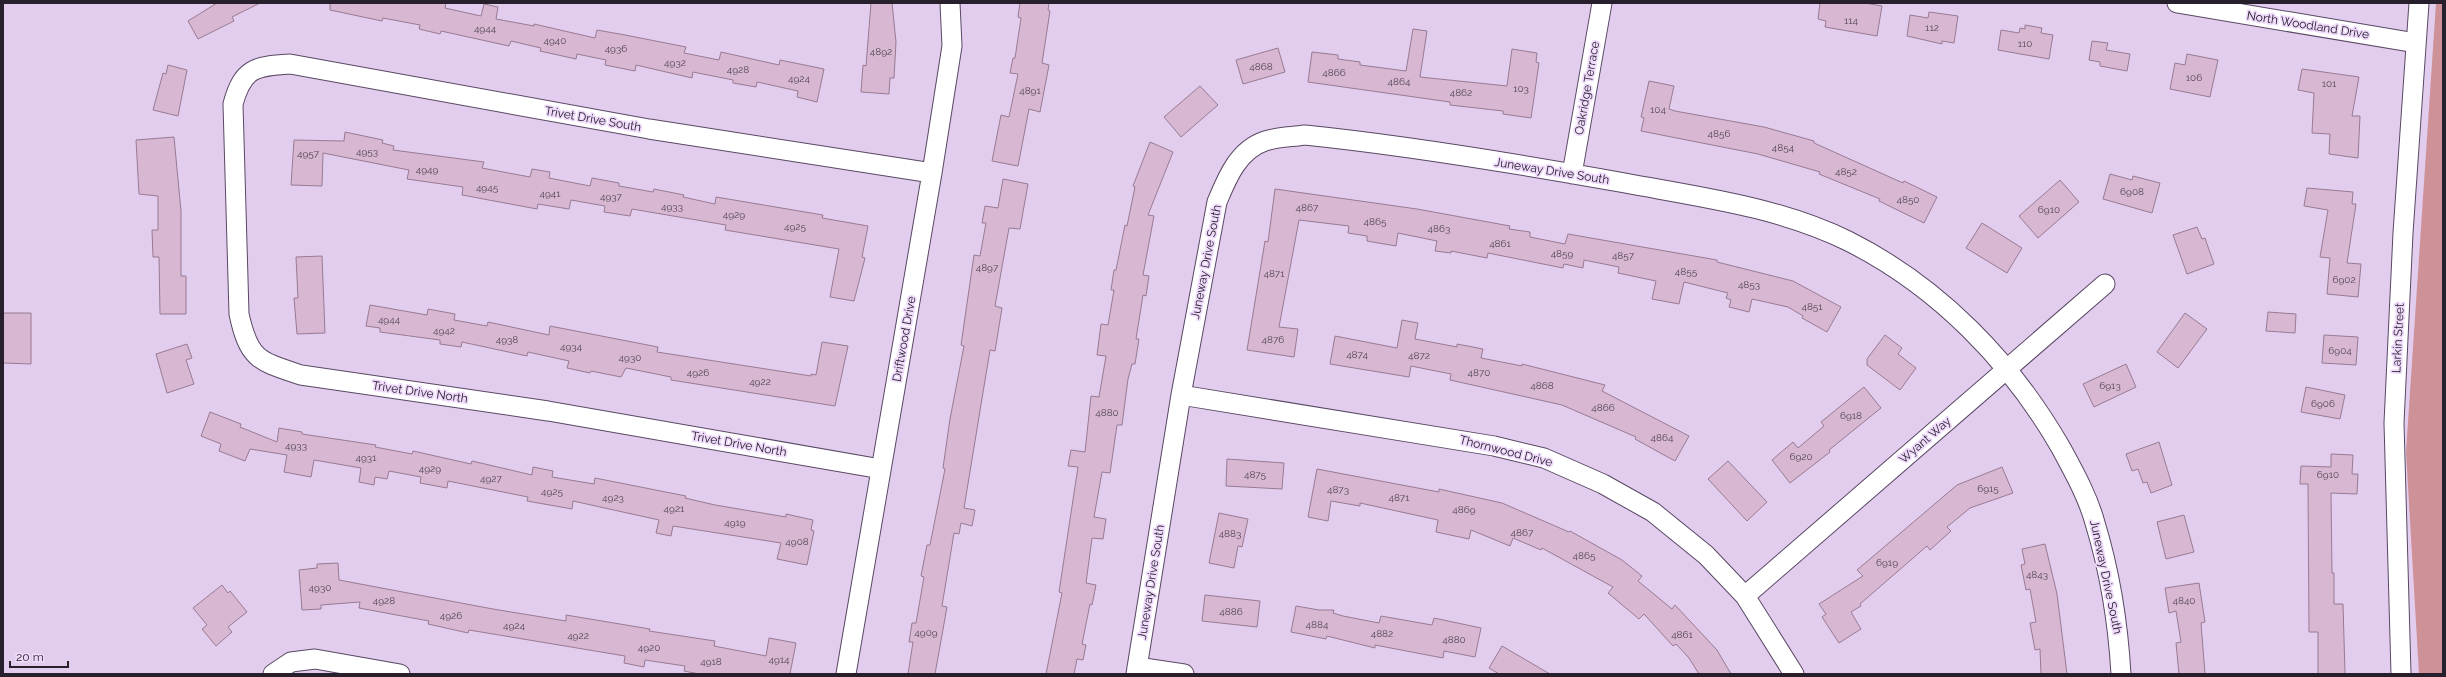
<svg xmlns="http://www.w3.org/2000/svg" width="2446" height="677" font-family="Raleway,sans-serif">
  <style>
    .green { fill: #ce9197 }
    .building { fill: #d7b7d1; stroke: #987b93 }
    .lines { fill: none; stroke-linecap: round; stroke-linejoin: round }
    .minor-casing { stroke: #594864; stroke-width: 21 }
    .minor { stroke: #fff; stroke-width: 19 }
    .labels { text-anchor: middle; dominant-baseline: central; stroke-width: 3.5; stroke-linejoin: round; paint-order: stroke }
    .number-label { font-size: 10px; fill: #534655 }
    .street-label { font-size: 12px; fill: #27202c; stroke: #efdafc }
  </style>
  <rect width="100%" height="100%" fill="#e2cdef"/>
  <path class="green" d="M2436,3H2443V674H2419L2406,452Z"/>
  <path class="building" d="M217,3H260L232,17L234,21L198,39L188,21Z
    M330,3H446L445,8L481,16L484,4L498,7L496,19L534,26V24L595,38L597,30L625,35L686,47L684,53L719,60L721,52L779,65L780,60L824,69L817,102L797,97L798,91L757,82L756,87L733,83V80L693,72L692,78L636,65L635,71L605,65L606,60L577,54L576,59L540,51L541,48L511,41L509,46L441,31L440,34L419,29L420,25L383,18L382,21L330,10Z
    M871,3H892L896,42L894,78H890L889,94L861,92L863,65L866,66Z
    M1020,3H1049L1048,10L1050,11L1042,63L1049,65L1040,112L1029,109L1018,166L992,161L1001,115L1009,117L1018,74L1010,73L1013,58H1015L1021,18L1018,17Z
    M1820,3H1865L1882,6L1877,36L1825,27L1826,21L1818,19Z
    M1929,12L1958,16L1954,43L1942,41V44L1907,36L1910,15L1928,18Z
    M2025,25L2042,28L2041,33L2053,35L2049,59L1998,50L2001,30L2019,33L2020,28L2025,29Z
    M1413,29L1427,31L1420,77L1507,86L1512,49L1537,53L1536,62L1539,63L1531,118L1503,114V111L1450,105V102L1308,82L1312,52L1338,55V59L1360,62V65L1406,71Z
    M2092,41L2108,43L2106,50L2130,54L2127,71L2100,66V62L2089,60Z
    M1278,48L1285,72L1243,84L1236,60Z
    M2187,54L2218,60L2210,97L2170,89L2175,63L2185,65Z
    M168,65L187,70L178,116L153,110L163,73L166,74Z
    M2302,69L2359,77L2352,116H2360L2358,158L2329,154L2330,134L2312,133L2314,93L2298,90Z
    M1649,81L1674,86L1669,109L1675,111L1764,127L1814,141V143L1903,183L1904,181L1937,197L1924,223L1879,201L1880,199L1819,174L1820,172L1758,154L1641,131L1644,118L1641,117Z
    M1200,86L1218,105L1181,137L1164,117Z
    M345,132L383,140L382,143L394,146L393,150L484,162L482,168L530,177L532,169L550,172L549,178L590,186L592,178L619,183V186L653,192L654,189L684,195L683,197L715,204L716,197L823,215L822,218L868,226L862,257L865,258L854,301L830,297L839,249L725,230L726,225L632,209L630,216L604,212L605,206L571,200L569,209L538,204L537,209L462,195L463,187L407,179L409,170L323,153L322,186L291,185L294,140L344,141Z
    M174,137L181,211V276H186V314H160L159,257H153L152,230H158V196L139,194L136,140Z
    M1150,142L1173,152L1148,215L1154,216L1143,275L1149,276L1146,296L1143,295L1136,339H1139L1135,364H1132L1128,379L1122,425H1117L1110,473L1102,472L1094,517L1106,519L1103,539L1092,538L1086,583L1096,585L1092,605L1090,604L1082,644L1086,645L1083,660L1077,659L1074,674H1046L1062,593L1059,592L1078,467L1068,466L1071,450L1085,452L1091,396L1099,397L1106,356L1097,355L1101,324L1108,325L1114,290H1111L1114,270H1116L1125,225L1127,226L1135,187L1133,186Z
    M2110,174L2132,180L2133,176L2160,183L2152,213L2103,199Z
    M1003,179L1028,184L1020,229L1009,228L995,306L1002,308L995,351L990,350L964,508L975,510L972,526L961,523L959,534L954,533L942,606L947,607L935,674H908L913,642H909L912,623H916L924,577L921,576L927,545H930L945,469L943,468L950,419L964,346L961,345L974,255L980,256L986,223H982L985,206L998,208Z
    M2060,180L2079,202L2038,238L2019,216Z
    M2307,188L2353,192L2352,204H2356L2347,263L2361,264L2358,297L2327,294L2330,258L2320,257L2328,210L2304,206Z
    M1275,189L1417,209L1510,226L1509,229L1530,232V237L1565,244L1568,234L1717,260V262L1793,281L1841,307L1827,332L1802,318L1803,316L1788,307L1752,299L1749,312L1729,307L1731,300L1726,298L1728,293L1684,282L1679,304L1652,299L1656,281L1618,273L1619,267L1584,260L1583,268L1564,264L1563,268L1488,253L1487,258L1451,251V253L1435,251L1437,241L1398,233L1396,246L1367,241V236L1348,233L1349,226L1299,220L1279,327L1298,329L1294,357L1247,350L1265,241L1268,242Z
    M1982,223L2022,248L2007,273L1966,248Z
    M2197,227L2202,239L2205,238L2214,264L2187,274L2173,235Z
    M322,256L325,333L297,334L294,298H298L296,257Z
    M370,305L427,315L428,309L455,314L454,320L487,326L488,322L549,335L550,326L658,347L657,352L811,376V374L816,375L822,342L848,346L835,406L671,380V377L626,368L621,377L591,371L590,373L567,368L569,361L528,352L527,356L462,342L461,347L440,344V340L380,332V328L366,326Z
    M2268,312L2296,314L2295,333L2266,331Z
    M3,313H31V364L3,363Z
    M2185,313L2207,329L2178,368L2157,352Z
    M1402,320L1418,323L1415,339L1457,347V344L1483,349L1481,358L1522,366V364L1605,385L1602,391L1689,436L1675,461L1635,439L1636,437L1562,405L1450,380L1451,374L1411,366L1409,377L1330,364L1335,336L1397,348Z
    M1885,335L1902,348L1898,354L1916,368L1900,390L1867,365V359Z
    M2324,335L2358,337L2356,365L2322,363Z
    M187,344L192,358L186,360L194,384L167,393L156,354Z
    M2126,364L2136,387L2094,407L2083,384Z
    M1864,387L1881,408L1829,450L1830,452L1790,483L1772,460L1793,442L1798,448L1824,426L1821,422Z
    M2306,387L2345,395L2340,419L2301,412Z
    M210,412L241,424L240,427L277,442L279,428L302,432V434L376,445L375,447L412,454L413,451L471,464L472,461L532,475L533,467L553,471L552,477L594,484L595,478L686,496L685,498L715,505L786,517V514L813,520L811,530L814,531L807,565L777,559L781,543L673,526L671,536L656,533L659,520L573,501L572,509L527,501L528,497L448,481L447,488L420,483L421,477L389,471L387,479L375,477L374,485L359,482L361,468L314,460L311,477L284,472L287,455L250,449L245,461L219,451L221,444L201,436Z
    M2159,442L2172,485L2151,493L2147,482L2143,483L2138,469L2132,471L2126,454Z
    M2331,454L2353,455L2352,474H2358L2357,494L2331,493L2332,573H2334V604H2343L2345,674H2318V632H2309L2308,484H2300L2301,466L2331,467Z
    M1227,459L1284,463L1282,489L1226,486Z
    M1728,461L1767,502L1747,521L1708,479Z
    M2002,467L2013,493L1970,508L1947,527L1951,531L1930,550L1927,546L1860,604L1861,606L1851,612L1861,629L1839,643L1822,617L1826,614L1819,604L1863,576L1857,570L1957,485Z
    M1317,469L1439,492V489L1502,503L1569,532L1570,531L1622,560L1642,576L1638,581L1672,609L1675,605L1717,650L1731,674H1699L1689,658L1676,644L1673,646L1644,614L1639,619L1608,593L1613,587L1542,548L1541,550L1513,538L1510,546L1471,530L1469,539L1436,532L1438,520L1360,503V506L1331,501L1328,521L1308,517Z
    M1219,513L1248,519L1242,547L1238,546L1234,568L1209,563Z
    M2184,515L2194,552L2166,559L2157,522Z
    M2045,544L2057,594L2067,674H2041L2040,649L2035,650L2030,623L2036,622L2030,589L2026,590L2021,565L2025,564L2022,549Z
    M338,563L339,580L493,609L566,621V615L650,629L649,631L715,641L714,646L766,656L769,638L796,643L790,674H699L684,671L685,666L645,660L644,667L624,663L625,656L469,630L468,633L428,624L429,621L359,608L360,602L321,605V609L302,610L299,570L317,568V564Z
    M2199,583L2205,622L2201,623L2205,674H2179L2176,643L2181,642L2176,611L2169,613L2165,588Z
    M222,585L228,593L230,591L247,612L228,627L232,632L216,646L202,629L207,625L193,608Z
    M1205,595L1260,601L1257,627L1202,621Z
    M1296,606L1319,610H1334L1333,613L1343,616L1379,623L1381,616L1432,625L1434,618L1481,628L1475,657L1444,651L1443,658L1375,645V648L1327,636L1326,639L1291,632Z
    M1502,646L1550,674H1499L1489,668Z"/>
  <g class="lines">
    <defs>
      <path id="minor" d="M2177,3L2416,43
        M1572,174L1602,3
        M1181,395L1494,446L1544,458L1603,484L1653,512L1706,555L1745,596L1794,674
        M881,469L548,411L301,375C259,361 249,360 239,314L233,104C243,68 255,66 290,64L649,129L932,173
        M1745,596L2105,284
        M1137,667L1184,674
        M273,674L291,662L315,659L400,674
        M846,674L932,173L952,46L950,3
        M1136,674L1181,395L1217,202C1227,178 1238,150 1265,141C1277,137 1292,137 1305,135C1412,146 1519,164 1625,183C1700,197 1779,207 1848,241C1938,286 2011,361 2061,448C2074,472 2088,497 2095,523C2110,572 2118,623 2121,674
        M2401,674L2394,423L2403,233L2419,3"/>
    </defs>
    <use href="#minor" class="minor-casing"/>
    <use href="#minor" class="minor"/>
  </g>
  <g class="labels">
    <g class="number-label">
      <text x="1851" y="20">114</text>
      <text x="1932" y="27">112</text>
      <text x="485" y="28">4944</text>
      <text x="555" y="40">4940</text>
      <text x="2025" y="43">110</text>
      <text x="616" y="48">4936</text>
      <text x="881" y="51">4892</text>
      <text x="675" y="62">4932</text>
      <text x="1261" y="66">4868</text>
      <text x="738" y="69">4928</text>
      <text x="1334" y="72">4866</text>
      <text x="2194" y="77">106</text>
      <text x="799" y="78">4924</text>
      <text x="1399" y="81">4864</text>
      <text x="2329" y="83">101</text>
      <text x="1521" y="88">103</text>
      <text x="1030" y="90">4891</text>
      <text x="1461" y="92">4862</text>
      <text x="1658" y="109">104</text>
      <text x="1719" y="133">4856</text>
      <text x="1783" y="147">4854</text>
      <text x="367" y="151">4953</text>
      <text x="308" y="153">4957</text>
      <text x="427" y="169">4949</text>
      <text x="1846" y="171">4852</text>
      <text x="487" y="187">4945</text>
      <text x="2132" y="191">6908</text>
      <text x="550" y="193">4941</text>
      <text x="611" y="196">4937</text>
      <text x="1908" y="199">4850</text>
      <text x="672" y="206">4933</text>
      <text x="1307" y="207">4867</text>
      <text x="2049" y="209">6910</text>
      <text x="734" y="214">4929</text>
      <text x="1375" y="221">4865</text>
      <text x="795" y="226">4925</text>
      <text x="1439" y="228">4863</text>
      <text x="1500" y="243">4861</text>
      <text x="1562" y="253">4859</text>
      <text x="1623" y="255">4857</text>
      <text x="987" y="267">4897</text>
      <text x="1686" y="271">4855</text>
      <text x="1274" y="273">4871</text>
      <text x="2344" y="279">6902</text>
      <text x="1749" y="284">4853</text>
      <text x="1812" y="306">4851</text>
      <text x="389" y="319">4944</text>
      <text x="444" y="330">4942</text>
      <text x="507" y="339">4938</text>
      <text x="1273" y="339">4876</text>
      <text x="571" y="346">4934</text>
      <text x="2340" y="350">6904</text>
      <text x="1357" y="354">4874</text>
      <text x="1419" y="355">4872</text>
      <text x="630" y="357">4930</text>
      <text x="698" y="372">4926</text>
      <text x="1479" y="372">4870</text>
      <text x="760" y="381">4922</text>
      <text x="1542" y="385">4868</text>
      <text x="2110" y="385">6913</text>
      <text x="2323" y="403">6906</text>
      <text x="1603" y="407">4866</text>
      <text x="1107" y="412">4880</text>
      <text x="1851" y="415">6918</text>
      <text x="1662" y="437">4864</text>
      <text x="296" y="445">4933</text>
      <text x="1801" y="456">6920</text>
      <text x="366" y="457">4931</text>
      <text x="430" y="468">4929</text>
      <text x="1255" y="474">4875</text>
      <text x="2328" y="474">6910</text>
      <text x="491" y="478">4927</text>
      <text x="1988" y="488">6915</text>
      <text x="1338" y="489">4873</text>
      <text x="552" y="491">4925</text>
      <text x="613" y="497">4923</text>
      <text x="1399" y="497">4871</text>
      <text x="674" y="508">4921</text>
      <text x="1464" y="509">4869</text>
      <text x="735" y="522">4919</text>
      <text x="1522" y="532">4867</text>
      <text x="1230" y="533">4883</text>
      <text x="797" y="541">4908</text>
      <text x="1584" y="555">4865</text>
      <text x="1887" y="562">6919</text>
      <text x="2037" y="574">4843</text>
      <text x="320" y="587">4930</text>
      <text x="384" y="600">4928</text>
      <text x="2184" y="600">4840</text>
      <text x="1231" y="611">4886</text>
      <text x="451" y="615">4926</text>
      <text x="1317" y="624">4884</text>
      <text x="514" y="625">4924</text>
      <text x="926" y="632">4909</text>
      <text x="1382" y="633">4882</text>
      <text x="1682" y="634">4861</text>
      <text x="578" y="635">4922</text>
      <text x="1454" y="639">4880</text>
      <text x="649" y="647">4920</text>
      <text x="779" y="659">4914</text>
      <text x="711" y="661">4918</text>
    </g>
    <g class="street-label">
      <text transform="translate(2308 25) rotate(9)">North Woodland Drive</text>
      <text transform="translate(1587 88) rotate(-80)">Oakridge Terrace</text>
      <text transform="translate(593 119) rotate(10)">Trivet Drive South</text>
      <text transform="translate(1552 171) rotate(9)">Juneway Drive South</text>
      <text transform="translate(1206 262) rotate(-79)">Juneway Drive South</text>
      <text transform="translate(2398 338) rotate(-87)">Larkin Street</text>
      <text transform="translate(904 339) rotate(-80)">Driftwood Drive</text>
      <text transform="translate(420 392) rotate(8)">Trivet Drive North</text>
      <text transform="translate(1925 440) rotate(-41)">Wyant Way</text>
      <text transform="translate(739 444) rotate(10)">Trivet Drive North</text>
      <text transform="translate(1506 451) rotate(14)">Thornwood Drive</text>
      <text transform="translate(2106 577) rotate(78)">Juneway Drive South</text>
      <text transform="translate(1151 582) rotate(-81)">Juneway Drive South</text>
    </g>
  </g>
  <rect width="2446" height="677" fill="none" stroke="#27202c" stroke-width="8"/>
  <path d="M10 661v6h58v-6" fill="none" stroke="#27202c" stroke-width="2"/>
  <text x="16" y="661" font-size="12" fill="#27202c" stroke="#efdafc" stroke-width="3" paint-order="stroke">20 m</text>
</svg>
